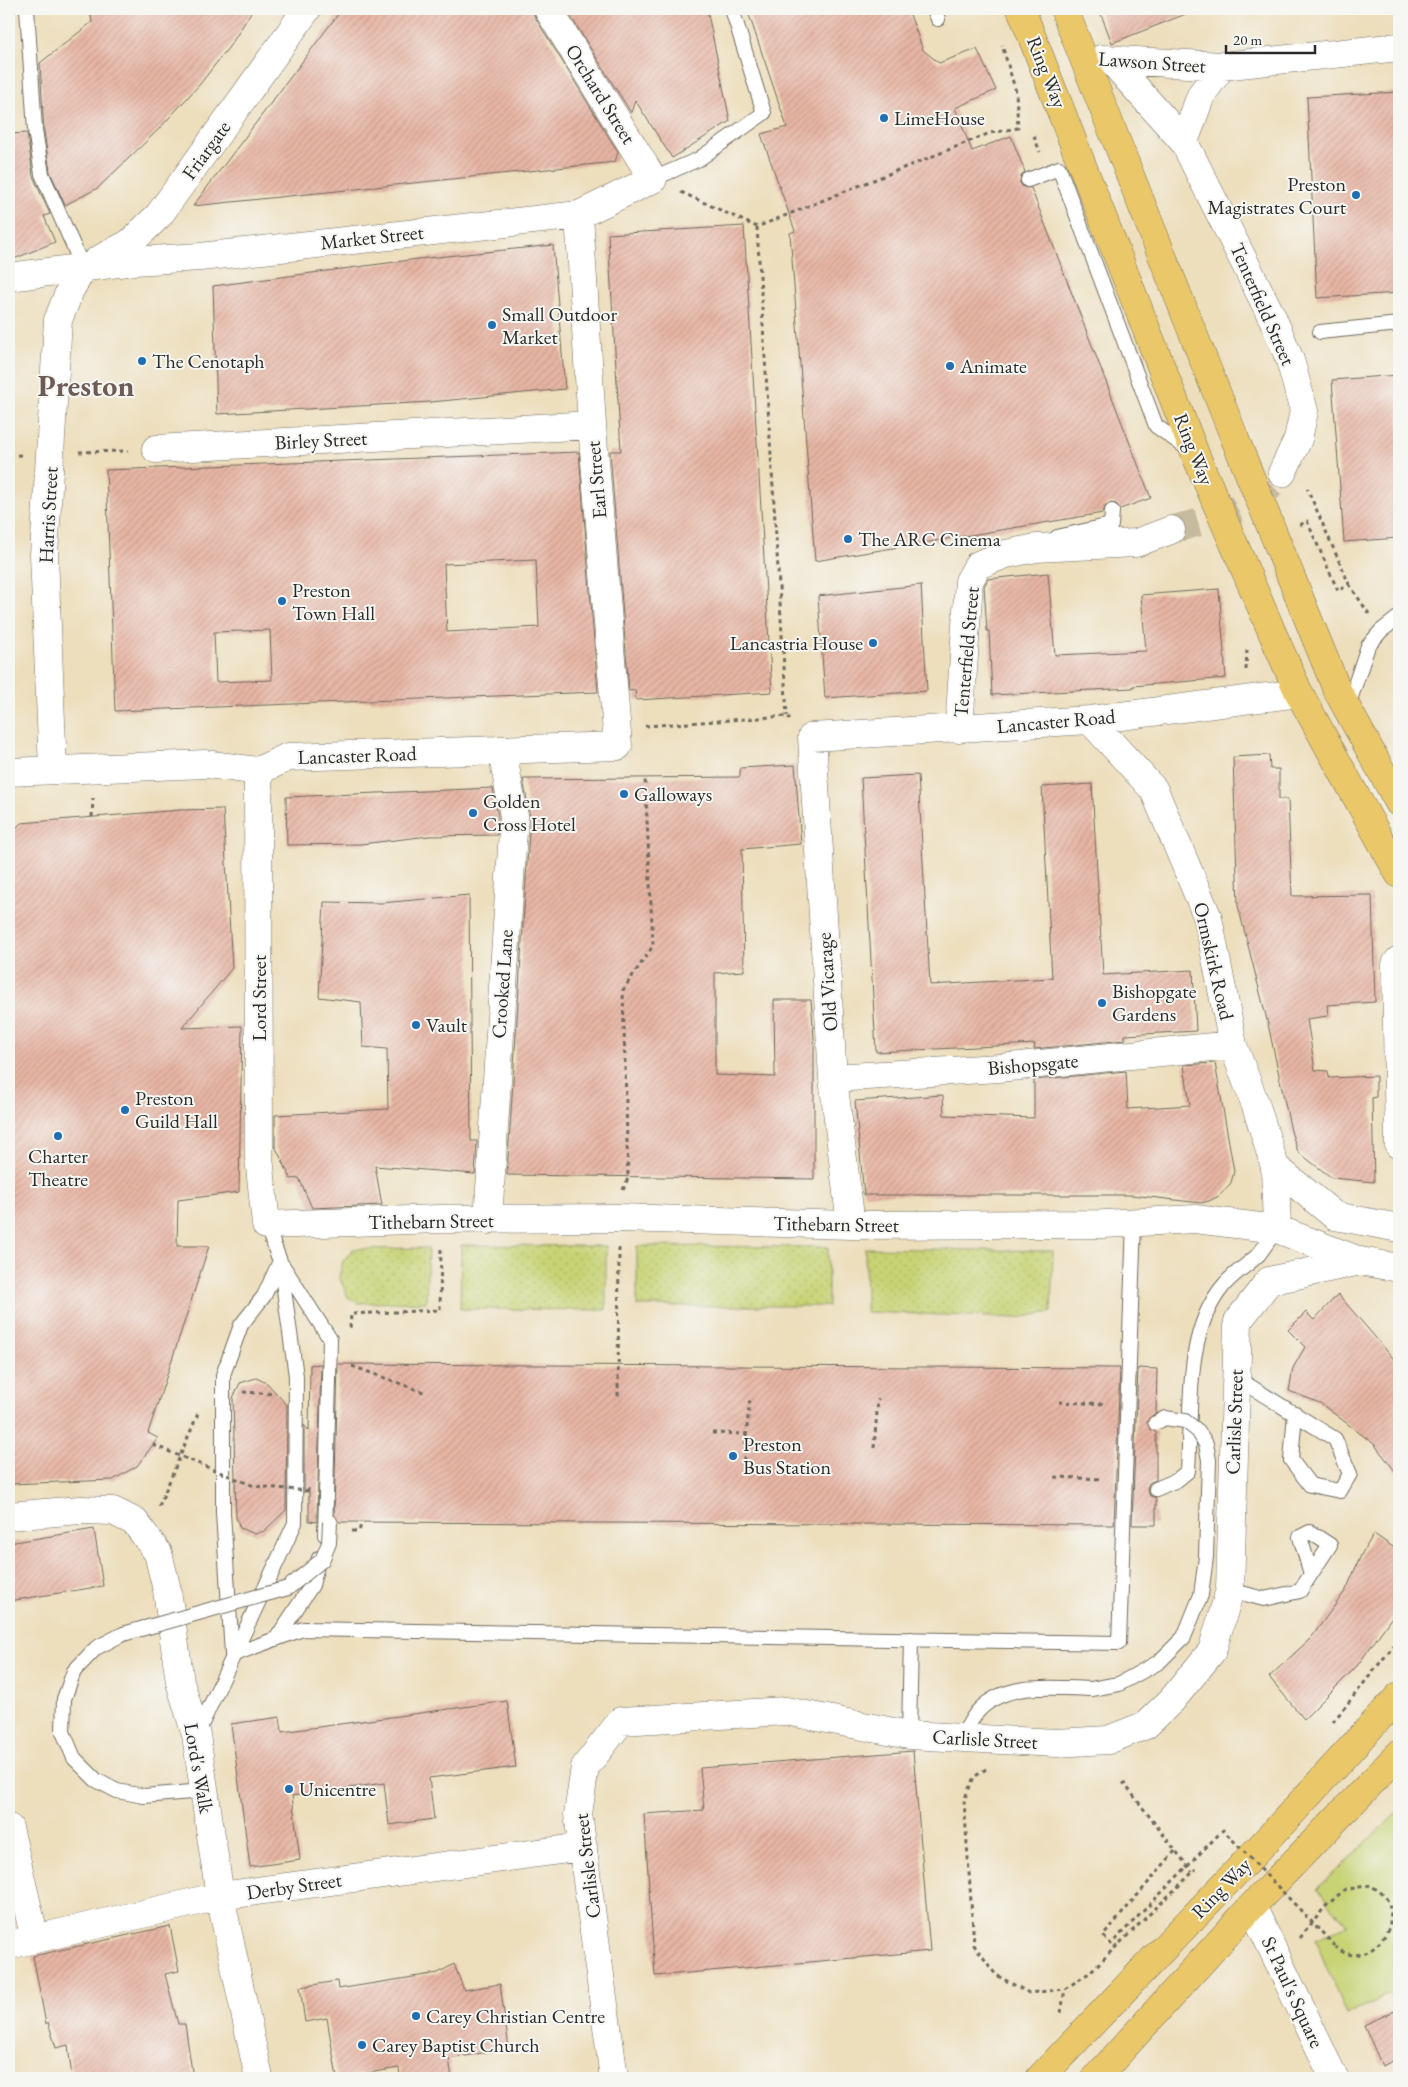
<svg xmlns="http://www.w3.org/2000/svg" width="1408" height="2087" font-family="'EB Garamond',serif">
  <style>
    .grass { fill: url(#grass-dots); stroke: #797f50 }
    .green { fill: #c7d374; stroke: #797f50 }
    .building { fill: url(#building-hatch); fill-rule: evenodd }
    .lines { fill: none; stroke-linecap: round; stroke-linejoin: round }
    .street-tunnel { stroke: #c6ba9f; stroke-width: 28; stroke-dasharray: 28 14; stroke-linecap: butt }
    .lane-casing { stroke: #6f6a5e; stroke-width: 16 }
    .street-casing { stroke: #6f6a5e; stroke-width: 29 }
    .highway-casing { stroke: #6f6a5e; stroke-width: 29 }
    .path { stroke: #6f6a5e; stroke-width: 3; stroke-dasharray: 4 4; stroke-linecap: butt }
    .lane { stroke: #fff; stroke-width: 14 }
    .street { stroke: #fff; stroke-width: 28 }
    .highway { stroke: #eac769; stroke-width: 28 }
    .lane-bridge-casing { stroke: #6f6a5e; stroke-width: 16; stroke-linecap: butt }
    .highway-bridge-casing { stroke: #6f6a5e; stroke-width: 29; stroke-linecap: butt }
    .path-bridge { stroke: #6f6a5e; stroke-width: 3; stroke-dasharray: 4 4; stroke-linecap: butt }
    .lane-bridge { stroke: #fff; stroke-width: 14 }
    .highway-bridge { stroke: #eac769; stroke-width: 28 }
    .poi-dot { fill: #1f6fb2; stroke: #f6f6f2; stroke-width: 2 }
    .labels { text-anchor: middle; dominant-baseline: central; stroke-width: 4; stroke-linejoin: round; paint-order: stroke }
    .street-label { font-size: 20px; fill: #2b2b2b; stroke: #f6f6f2 }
    .poi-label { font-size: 20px; fill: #2b2b2b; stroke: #f6f6f2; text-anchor: start }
    .town-label { font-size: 30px; font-weight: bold; fill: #6d5b55; stroke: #f6f6f2 }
  </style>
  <defs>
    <pattern id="grass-dots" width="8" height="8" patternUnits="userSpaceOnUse" patternTransform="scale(1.25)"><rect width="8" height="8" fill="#c7d374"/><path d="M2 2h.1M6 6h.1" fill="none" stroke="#abb565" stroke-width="1.8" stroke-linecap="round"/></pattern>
    <pattern id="building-hatch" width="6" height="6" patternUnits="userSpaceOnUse" patternTransform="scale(1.25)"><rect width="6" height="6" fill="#e7b5a4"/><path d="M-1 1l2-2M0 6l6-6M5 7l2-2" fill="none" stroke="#c69c8d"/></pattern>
  </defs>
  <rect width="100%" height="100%" fill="#f6f6f2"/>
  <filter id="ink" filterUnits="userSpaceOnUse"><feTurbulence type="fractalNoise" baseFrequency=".02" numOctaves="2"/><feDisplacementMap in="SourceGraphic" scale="10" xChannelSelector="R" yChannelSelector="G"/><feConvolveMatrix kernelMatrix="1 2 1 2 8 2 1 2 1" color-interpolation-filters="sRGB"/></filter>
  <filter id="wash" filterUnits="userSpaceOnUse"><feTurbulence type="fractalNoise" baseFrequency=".0096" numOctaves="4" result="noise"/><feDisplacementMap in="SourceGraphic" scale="20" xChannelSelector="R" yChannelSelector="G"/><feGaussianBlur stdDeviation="1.12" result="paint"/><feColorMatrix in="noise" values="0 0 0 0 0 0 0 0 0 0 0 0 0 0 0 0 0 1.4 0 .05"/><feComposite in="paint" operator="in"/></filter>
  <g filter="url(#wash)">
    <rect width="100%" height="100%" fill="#eddebc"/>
    <path class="grass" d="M461,1245L606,1246V1310L460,1309Z
      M637,1246L828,1247V1306H637Z
      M428,1248L426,1302L358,1303L348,1297L339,1277L343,1261L353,1249Z
      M865,1248L1053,1251L1051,1312L1018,1318L866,1312Z"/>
    <path class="green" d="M1399,1811V1990L1346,2015L1315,1939L1347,1925L1317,1889Z"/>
    <g id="blocks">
      <path class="building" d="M90,9H253L232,43L200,84L159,129L98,188L65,205L50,172L44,131L40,63L92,22Z
        M342,9H532L535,17L618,152L615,162L193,206Z
        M566,9H707L730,121L672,158L635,100L631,113Z
        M747,9H908L923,50L939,63L977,49L996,90L955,108L972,151L1011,136L1025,172L1021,175L1020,183L1023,187L1031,188L1151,498L1120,509L1116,504L1109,503L1105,507L1103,513L815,561L790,233L795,231L761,134L787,127Z
        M1099,9H1196V10L1112,43Z
        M1399,92V293L1317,298L1307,97Z
        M27,133L33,176L50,214L44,216L55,242L9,261V134Z
        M744,226L772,692L636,700L635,690L629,691L610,451H621L608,234Z
        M553,245L565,389L431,402L217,414L213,286L418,259Z
        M1399,375V538L1344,542L1332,380Z
        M579,452L598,692L115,711L106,470ZM536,560L539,627L447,632L444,564ZM270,630L272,680L216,682L214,632Z
        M1048,573L1055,655L1146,651L1141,595L1219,589L1226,678L1133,686V688L992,695L989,631H987L984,586L988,579Z
        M921,585L927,691L825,698L818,596Z
        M1269,755L1270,769H1279V799H1288L1292,896L1372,895L1375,1002L1327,1005L1328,1016L1307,1019L1315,1070L1328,1071L1329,1078L1376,1076V1097L1372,1098L1374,1182L1332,1178L1298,1152L1291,1131L1268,1024L1238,906L1233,757Z
        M795,765L801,844L742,849L744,971L715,973V1075L775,1077L774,1000H811L814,1038V1179L507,1175L530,817L523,779L740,777V768Z
        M918,775L930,985L1052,978L1042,787L1092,784L1103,975L1193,970L1196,1031L1125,1035V1040L1034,1049L1035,1044L876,1052L861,778Z
        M493,788L498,817L497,835L429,836L361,844L287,845L286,797Z
        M223,809L232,968L182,1028L242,1026L239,1192L178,1200L177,1246H209L148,1433L158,1438L137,1466L113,1480L9,1484V835L21,823L181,810Z
        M469,895L471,1141H477L475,1174L375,1166L382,1205L312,1208L299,1178L291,1179L275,1146V1115L388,1109L387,1049L363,1047L361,1002L319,997L324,902L381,903Z
        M1215,1063L1234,1171L1231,1183L1219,1196L1209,1201L1201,1203L1132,1195H864L855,1101L943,1095L944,1115L1034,1118V1080L1126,1071L1128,1109L1190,1105L1184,1065Z
        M1338,1294L1399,1365V1476L1374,1444L1320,1403L1289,1391L1293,1368L1305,1347L1288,1330L1306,1312L1314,1320Z
        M321,1364L317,1522L309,1521V1488L304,1493V1425L309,1431L310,1365Z
        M338,1364L1120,1368L1114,1525L339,1522L334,1514Z
        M1138,1368L1157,1369L1156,1413L1149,1418L1147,1423L1151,1430L1156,1432V1480L1149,1483L1147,1488L1150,1496L1156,1498V1525H1132Z
        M256,1378L267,1383L287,1405L286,1510L264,1531L255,1534L240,1528L236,1517L233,1398L240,1383Z
        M94,1529L103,1586L9,1601V1543Z
        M1374,1534L1399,1551V1607L1357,1666L1304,1719L1269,1677L1311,1638L1346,1590L1362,1553Z
        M507,1701L516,1767L429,1778L434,1819L389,1825L384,1783L292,1796L300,1860L250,1867L231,1724L280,1717L282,1732Z
        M913,1751L930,1951L655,1976L644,1814L704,1810L700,1768Z
        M170,1926L179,1971L165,1974L178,2024H185L193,2078H72L68,2045L56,2048L48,2022L46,2024L33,1956Z
        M454,1964L464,1990L500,1984L509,2048L449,2059L452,2078H400L399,2068L337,2078L327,2018L305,2022L300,1987L337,1981L338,1989L438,1973Z
        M1399,2009V2058L1382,2066L1364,2025Z"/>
    </g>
  </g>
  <g filter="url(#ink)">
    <use href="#blocks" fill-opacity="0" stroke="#6f6a5e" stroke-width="1"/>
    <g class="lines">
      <path class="street-tunnel" d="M1171,530C1217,517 1251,513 1282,473"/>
      <defs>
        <path id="lane" d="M27,9L35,130L42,174L83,268
          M934,9L938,19
          M653,179L699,159L764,113L732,9
          M1028,180L1059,168L1156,426L1188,449
          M1320,332L1399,324
          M1057,537L1111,525L1112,511
          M1347,709L1368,646L1381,631L1399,617
          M283,1266L330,1339L325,1535
          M1235,1377L1335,1439L1350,1474L1340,1491L1310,1485L1291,1460L1295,1413
          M1156,1489L1177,1480L1188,1471C1192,1411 1183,1333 1224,1285C1234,1273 1248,1265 1259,1254C1265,1246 1271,1237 1277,1229
          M1230,1590L1264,1599L1300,1591L1330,1545L1310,1532L1300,1537L1311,1574
          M276,1639L312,1585L319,1558
          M232,1654L223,1513V1375L241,1325L264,1296L280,1261
          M232,1655L303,1629L1119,1643L1134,1222
          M198,1732L295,1523L296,1376L280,1261L266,1225
          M909,1735L911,1639
          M962,1737C967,1728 972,1717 979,1710C1007,1681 1054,1688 1091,1689
          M144,1796L203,1791"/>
        <path id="street" d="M1101,59L1222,66L1399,47
          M1110,59L1184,142L1273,319L1290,360L1304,411L1298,439L1282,473
          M1184,142L1201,95L1222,66
          M98,260L130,243L159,215L307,9
          M9,277L134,261L200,257L579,215L653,179L548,9
          M156,449L592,425
          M1090,720L1154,790L1208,918L1233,1045L1256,1106L1275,1167L1277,1229
          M959,729L969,581L978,565L1006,554L1036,548L1136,543L1171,530
          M53,769L44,555L58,320L70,290L83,268
          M258,771L259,1157L266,1225L438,1219L619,1218L851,1225L1104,1224L1195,1219L1277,1229L1360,1261L1399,1268
          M9,772L206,764L258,771L288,757L618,746L592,425L579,215
          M833,1078L999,1068L1233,1045
          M1399,1145L1396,964L1399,960
          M1275,1167L1335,1216L1399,1228
          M488,1220L514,816L502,750
          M851,1225L833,1078L812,737L1090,720L1299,693
          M9,1516L80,1510L113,1511L135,1522L158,1553L167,1590L180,1682L196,1735L220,1896L259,2078
          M9,1828L35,1939
          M1252,1906L1334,2078
          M9,1945L220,1896L583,1847
          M614,2078L578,1814L585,1767L621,1721L786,1711L909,1735L1056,1743L1108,1740L1146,1725L1172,1700L1212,1651L1230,1590L1238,1321L1269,1281L1360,1261"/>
        <path id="highway" d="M1021,9L1196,456
          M1064,9L1235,439
          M1278,646L1299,693L1399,874
          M1337,690L1399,803
          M1040,2078L1265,1842L1399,1696
          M1096,2078L1252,1906L1399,1754"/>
      </defs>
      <use href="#lane" class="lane-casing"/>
      <use href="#street" class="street-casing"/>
      <use href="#highway" class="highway-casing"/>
      <path class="path" d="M1034,136L1040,152
        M681,192L757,227L990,133L1018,128L1016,92L1002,45
        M757,227L787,716
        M79,452L128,451
        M9,456L21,455
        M1300,525L1307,521L1338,591L1349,584L1307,488
        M1349,584L1369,614
        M1246,670L1247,649
        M645,726L787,716L790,719
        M92,817L93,798
        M623,1190L628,1178L623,990L653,946L645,778
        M350,1328L351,1314L440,1310L441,1246
        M352,1366L426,1393
        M243,1392L275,1394
        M618,1396L619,1246
        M1059,1402L1106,1404
        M712,1433L747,1434
        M874,1448L878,1399
        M743,1468L750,1397
        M1055,1477L1103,1479
        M159,1506L199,1411
        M352,1531H359L362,1522
        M1333,1722L1399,1639
        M986,1769L974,1777L964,1800L974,1945L996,1975L1029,1993L1065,1989L1089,1973L1196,1869
        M1123,1782L1192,1872
        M1300,1938L1325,1907L1344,1890L1371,1885C1375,1889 1383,1893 1386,1898C1405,1929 1363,1973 1336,1947
        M1061,2013L1065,1989"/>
      <use href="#lane" class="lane"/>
      <use href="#street" class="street"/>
      <use href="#highway" class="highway"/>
      <defs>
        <path id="lane-bridge" d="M1091,1689L1119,1684L1159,1662L1184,1637L1201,1595L1206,1557L1209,1460L1206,1444L1198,1431L1185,1421L1165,1418L1156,1423
          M144,1796L117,1791L96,1780L74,1758L63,1732L64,1699L74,1671L96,1648L123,1634L288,1588L322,1560L329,1543L330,1522"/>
        <path id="highway-bridge" d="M1235,439L1337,690
          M1196,456L1278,646"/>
      </defs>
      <use href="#lane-bridge" class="lane-bridge-casing"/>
      <use href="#highway-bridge" class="highway-bridge-casing"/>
      <path class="path-bridge" d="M153,1445L254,1486L309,1491
        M1175,1851L1103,1936L1111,1944L1223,1830L1336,1947"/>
      <use href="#lane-bridge" class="lane-bridge"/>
      <use href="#highway-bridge" class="highway-bridge"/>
    </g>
  </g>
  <g class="poi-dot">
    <circle cx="884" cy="118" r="5"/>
    <circle cx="1356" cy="195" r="5"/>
    <circle cx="492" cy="325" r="5"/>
    <circle cx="142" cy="361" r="5"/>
    <circle cx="950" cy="366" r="5"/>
    <circle cx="848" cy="539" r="5"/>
    <circle cx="282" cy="601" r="5"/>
    <circle cx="873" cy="643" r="5"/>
    <circle cx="624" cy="794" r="5"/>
    <circle cx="473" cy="813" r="5"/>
    <circle cx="1102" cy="1003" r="5"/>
    <circle cx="416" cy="1025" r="5"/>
    <circle cx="125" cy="1110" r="5"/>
    <circle cx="58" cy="1136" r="5"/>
    <circle cx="733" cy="1456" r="5"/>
    <circle cx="289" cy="1789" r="5"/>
    <circle cx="416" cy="2016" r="5"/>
    <circle cx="362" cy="2045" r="5"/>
  </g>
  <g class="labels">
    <g class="street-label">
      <text transform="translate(1152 62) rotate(4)">Lawson Street</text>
      <text transform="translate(1047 72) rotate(68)">Ring Way</text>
      <text transform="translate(601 94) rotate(58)">Orchard Street</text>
      <text transform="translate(206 150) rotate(-54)">Friargate</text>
      <text transform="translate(372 237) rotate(-6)">Market Street</text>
      <text transform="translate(1263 304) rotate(66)">Tenterfield Street</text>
      <text transform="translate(321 440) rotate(-3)">Birley Street</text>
      <text transform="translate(1194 449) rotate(68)">Ring Way</text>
      <text transform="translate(596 480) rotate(-95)">Earl Street</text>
      <text transform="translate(48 515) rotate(-87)">Harris Street</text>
      <text transform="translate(966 652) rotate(-85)">Tenterfield Street</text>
      <text transform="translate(1056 721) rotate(-5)">Lancaster Road</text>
      <text transform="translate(357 755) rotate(-2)">Lancaster Road</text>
      <text transform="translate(1214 961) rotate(77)">Ormskirk Road</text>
      <text transform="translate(827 982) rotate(-94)">Old Vicarage</text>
      <text transform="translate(502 984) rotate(-86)">Crooked Lane</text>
      <text transform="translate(259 998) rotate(-90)">Lord Street</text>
      <text transform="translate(1033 1064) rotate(-5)">Bishopsgate</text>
      <text transform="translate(431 1221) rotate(-1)">Tithebarn Street</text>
      <text transform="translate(836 1224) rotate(1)">Tithebarn Street</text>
      <text transform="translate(1234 1422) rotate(-88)">Carlisle Street</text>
      <text transform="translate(985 1739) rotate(3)">Carlisle Street</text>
      <text transform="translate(199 1768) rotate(80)">Lord's Walk</text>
      <text transform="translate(587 1866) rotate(-97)">Carlisle Street</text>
      <text transform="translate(294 1886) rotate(-8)">Derby Street</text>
      <text transform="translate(1221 1888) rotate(-46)">Ring Way</text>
      <text transform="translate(1293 1992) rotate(65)">St Paul's Square</text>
    </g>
    <g class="poi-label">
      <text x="894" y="118">LimeHouse</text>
      <text x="1346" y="184" text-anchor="end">Preston<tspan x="1346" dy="23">Magistrates Court</tspan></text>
      <text x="502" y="314">Small Outdoor<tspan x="502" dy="23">Market</tspan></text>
      <text x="152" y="361">The Cenotaph</text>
      <text x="960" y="366">Animate</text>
      <text x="858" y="539">The ARC Cinema</text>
      <text x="292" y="590">Preston<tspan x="292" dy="23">Town Hall</tspan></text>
      <text x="863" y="643" text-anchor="end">Lancastria House</text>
      <text x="634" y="794">Galloways</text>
      <text x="483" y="801">Golden<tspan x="483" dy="23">Cross Hotel</tspan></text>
      <text x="1112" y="991">Bishopgate<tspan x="1112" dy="23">Gardens</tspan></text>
      <text x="426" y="1025">Vault</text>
      <text x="135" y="1098">Preston<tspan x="135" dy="23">Guild Hall</tspan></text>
      <text x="58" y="1156" text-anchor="middle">Charter<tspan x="58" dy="23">Theatre</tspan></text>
      <text x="743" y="1444">Preston<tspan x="743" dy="23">Bus Station</tspan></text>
      <text x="299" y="1789">Unicentre</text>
      <text x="426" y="2016">Carey Christian Centre</text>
      <text x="372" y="2045">Carey Baptist Church</text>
    </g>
    <g class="town-label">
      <text x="86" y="385">Preston</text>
    </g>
  </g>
  <rect width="1408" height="2087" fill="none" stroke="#f6f6f2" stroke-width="30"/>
  <path d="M1226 45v8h89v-8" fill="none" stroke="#2b2b2b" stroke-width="2.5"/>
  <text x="1233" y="45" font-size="15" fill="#2b2b2b" stroke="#f6f6f2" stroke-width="4" paint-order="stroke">20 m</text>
</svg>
